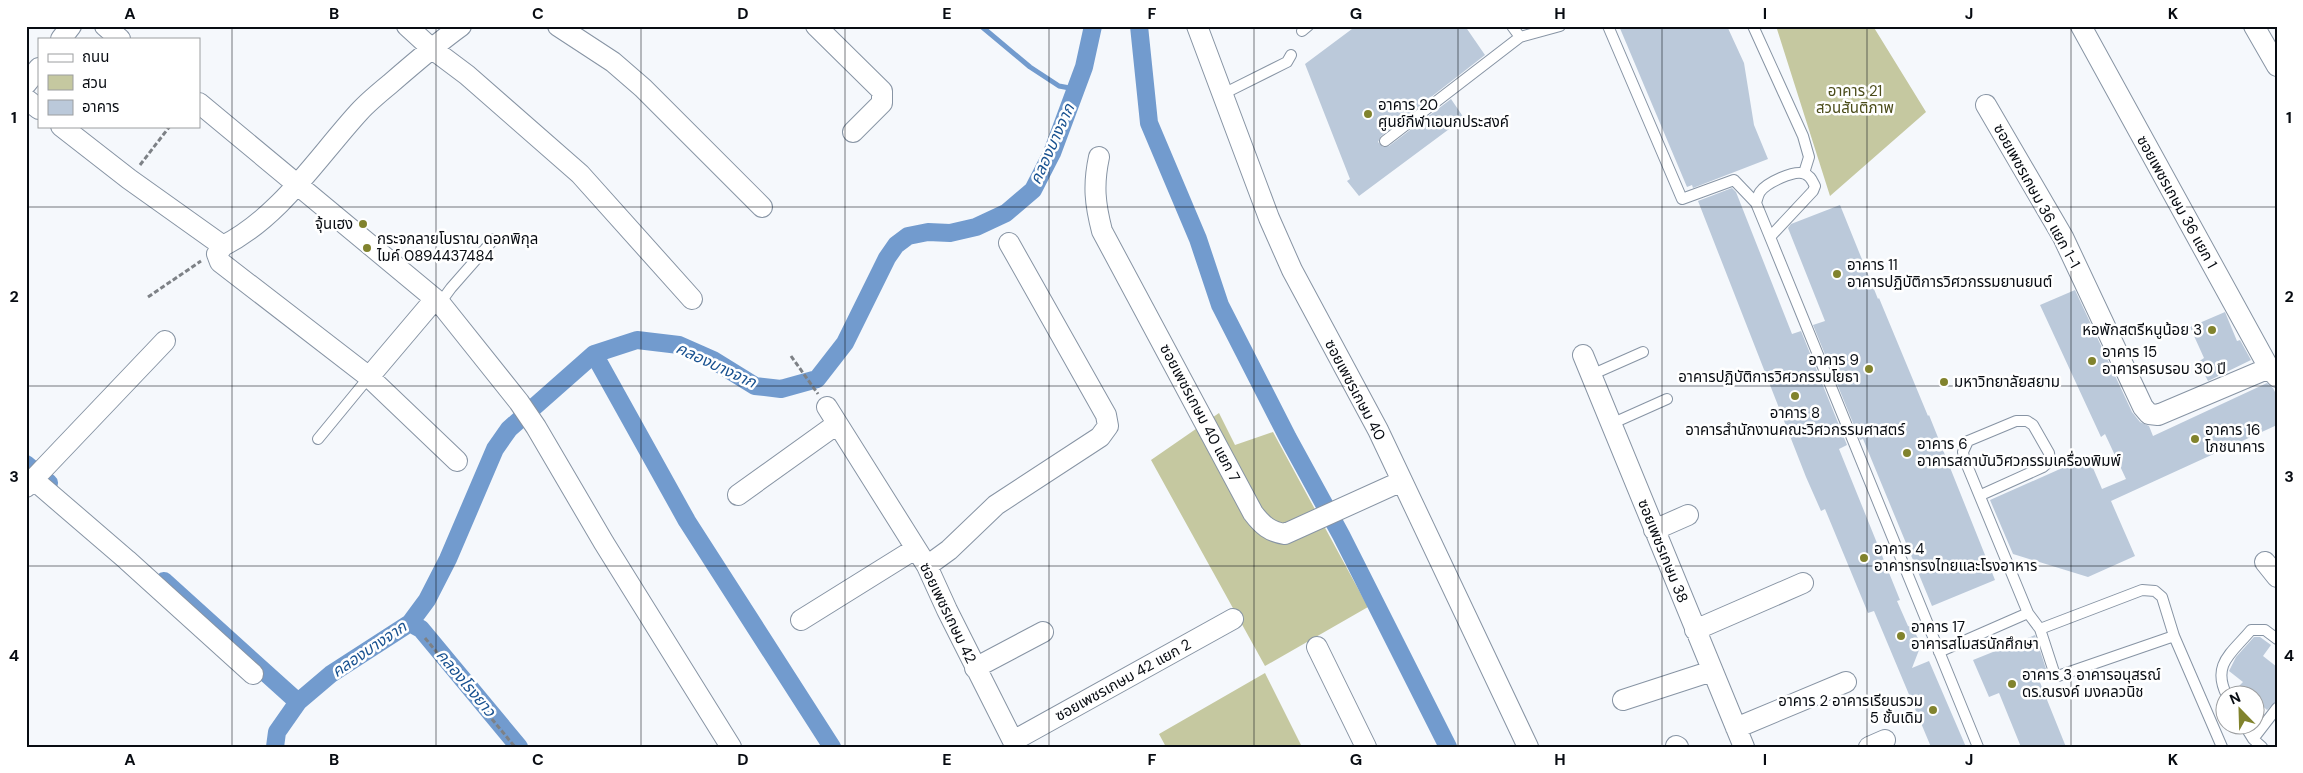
<svg xmlns="http://www.w3.org/2000/svg" width="2303" height="773" font-family="'DM Sans','Noto Sans Thai',sans-serif">
  <style>
    .green { fill: #c5c8a0 }
    .lines { fill: none; stroke-linecap: round; stroke-linejoin: round }
    .stream { stroke: #729bce; stroke-width: 5 }
    .canal { stroke: #729bce; stroke-width: 18 }
    .building { fill: #bbc9da }
    .service-casing { stroke: #8794a4; stroke-width: 12 }
    .minor-casing { stroke: #8794a4; stroke-width: 22 }
    .path { stroke: #7d8186; stroke-width: 3; stroke-dasharray: 5 2.5; stroke-linecap: butt }
    .service { stroke: #fff; stroke-width: 10 }
    .minor { stroke: #fff; stroke-width: 20 }
    .grid { fill: none; stroke: #080c12; stroke-width: 1; stroke-opacity: 0.55 }
    .poi-dot { fill: #81832d; stroke: #fff; stroke-width: 2 }
    .labels { text-anchor: middle; dominant-baseline: central; stroke-width: 5; stroke-linejoin: round; paint-order: stroke }
    .park-label { font-size: 15px; fill: #4b4c1a; stroke: #fff }
    .poi-label { font-size: 15px; fill: #080c12; stroke: #fff; text-anchor: start }
    .street-label { font-size: 15px; fill: #080c12; stroke: #fff }
    .water-label { font-size: 16px; font-style: italic; fill: #185190; stroke: #fff }
    .neatline { fill: none; stroke: #080c12; stroke-width: 2 }
    .grid-label { font-size: 16px; text-anchor: middle; font-weight: bold; fill: #080c12 }
  </style>
  <rect width="100%" height="100%" fill="#f5f8fc"/>
  <path class="green" d="M1776,26H1873L1926,112L1830,196Z
    M1219,413L1235,445L1273,432L1368,607L1265,666L1151,460Z
    M1265,673L1302,747H1166L1159,734Z"/>
  <g class="lines">
    <path class="stream" d="M981,26L1030,67L1059,86L1075,89"/>
    <path class="canal" d="M1139,26L1149,123L1198,239L1220,305L1288,438L1341,535L1448,747
      M594,354L687,521L832,747
      M26,464L49,483
      M164,581L298,702
      M410,623L421,629L519,747
      M275,747L277,732L298,702L331,674L410,623L427,600L448,559L495,449L509,429L594,354L637,340L679,345L713,360L755,386L781,389L817,379L845,343L887,258L896,245L908,236L928,232L950,233L976,227L1006,213L1033,190L1052,153L1084,67L1093,26"/>
  </g>
  <path class="building" d="M1356,26H1465L1485,55L1381,136L1378,142L1383,147L1389,146L1451,99L1464,118L1359,196L1347,181L1350,179L1305,64Z
    M1619,26H1727L1744,63L1754,125L1768,159L1693,188L1692,185L1687,187Z
    M1732,188L1736,192L1792,334L1801,331L1847,445L1839,449L1900,600L1897,601L1908,626L1913,628L1921,645L1912,668L1929,661L1966,747H1931L1874,611L1868,613L1825,509L1821,511L1806,477L1698,201Z
    M1840,205L1878,299L1879,298L1928,416L1929,415L1995,580L1932,606L1863,439L1860,440L1813,325L1825,321L1788,228L1791,224Z
    M2075,290L2132,412L2140,422L2149,426L2153,436L2267,383L2273,388L2277,396V425L2111,501L2135,556L2088,577L2013,554L1990,500L2078,461L2093,468L2102,489L2126,479L2105,434L2101,437L2040,305Z
    M2225,312L2237,341L2240,340L2251,360L2208,381L2198,362L2204,358L2190,327Z
    M2035,635L2047,672L2037,675L2066,747H2021L1999,693L1989,697L1973,660Z
    M2254,637H2260L2271,645L2263,656L2277,667V701L2267,710L2256,700V696H2249L2238,687L2243,682L2229,671L2236,657Z"/>
  <g class="lines">
    <defs>
      <path id="service" d="M1512,26L1520,37L1560,26
        M1608,26L1682,199L1734,180L1756,203
        M1753,26L1803,136L1809,157L1804,173
        M1302,31L1308,26
        M1223,94L1287,62L1291,55
        M1385,141L1520,37
        M1770,237L1813,191L1815,186C1812,181 1811,176 1805,174C1795,169 1766,183 1760,192C1758,195 1757,200 1756,203L1770,237L1978,747
        M440,303L451,288L494,239
        M1591,375L1643,352
        M1611,424L1667,399
        M318,439L369,377
        M1981,495L2043,467L2050,461L2049,453L2033,425L2027,421H2016L1968,441L1963,452L1964,458L2028,613
        M2174,636L2058,676L2054,672L2040,629L2142,590L2155,591L2162,597L2174,636L2222,747
        M1939,652L2028,613L2040,629
        M2227,696C2211,664 2232,653 2251,630H2265L2277,639
        M2245,726L2253,739L2262,747
        M2253,739L2277,708"/>
      <path id="minor" d="M105,26L120,39
        M407,26L431,48L467,75L580,174L692,299
        M558,26L613,62L643,88L762,207
        M816,26L882,91V103L853,132
        M1197,26L1269,218L1292,270L1378,430L1528,747
        M2081,26L2269,368L2277,377
        M2254,26L2277,66
        M61,39L71,26
        M26,84L39,68
        M26,99L39,109
        M199,103L440,303L519,402L536,427L604,543L731,747
        M1986,105L2063,237L2143,407L2149,414L2158,415L2269,368
        M61,126L129,179L223,246L217,254L220,262L369,377L457,461
        M1099,157C1093,185 1095,204 1102,231L1253,513C1262,525 1270,532 1285,534L1402,481
        M223,246C280,217 317,158 359,112C368,102 379,93 390,84C413,64 436,44 461,26
        M1583,355L1744,747
        M369,377L435,299
        M827,407L927,566L947,610L1016,747
        M34,480L127,560L253,674
        M26,487L165,341
        M738,495L837,424
        M1654,530L1688,515
        M2265,562L2277,577
        M927,566L949,550L996,505L1100,437L1108,426L1106,415L1009,243
        M801,620L915,549
        M1695,630L1803,583
        M1317,647L1366,747
        M975,668L1043,632
        M1623,700L1712,671
        M1736,728L1846,682
        M1013,741L1233,619
        M1676,746L1678,747
        M1869,747L1885,740"/>
    </defs>
    <use href="#service" class="service-casing"/>
    <use href="#minor" class="minor-casing"/>
    <path class="path" d="M140,165L170,126
      M148,297L201,261
      M791,356L818,394
      M425,638L515,747"/>
    <use href="#service" class="service"/>
    <use href="#minor" class="minor"/>
  </g>
  <path class="grid" d="M232,26V747M436,26V747M641,26V747M845,26V747M1049,26V747M1254,26V747M1458,26V747M1662,26V747M1867,26V747M2071,26V747M26,207H2277M26,386H2277M26,566H2277"/>
  <g class="poi-dot">
    <circle cx="1368" cy="114" r="5"/>
    <circle cx="363" cy="224" r="5"/>
    <circle cx="367" cy="248" r="5"/>
    <circle cx="1837" cy="274" r="5"/>
    <circle cx="2212" cy="330" r="5"/>
    <circle cx="2092" cy="361" r="5"/>
    <circle cx="1869" cy="369" r="5"/>
    <circle cx="1944" cy="382" r="5"/>
    <circle cx="1795" cy="396" r="5"/>
    <circle cx="2195" cy="439" r="5"/>
    <circle cx="1907" cy="453" r="5"/>
    <circle cx="1864" cy="558" r="5"/>
    <circle cx="1901" cy="636" r="5"/>
    <circle cx="2012" cy="684" r="5"/>
    <circle cx="1933" cy="710" r="5"/>
  </g>
  <g class="labels">
    <g class="park-label">
      <text x="1855" y="91">อาคาร 21<tspan x="1855" dy="17">สวนสันติภาพ</tspan></text>
    </g>
    <g class="poi-label">
      <text x="1378" y="105">อาคาร 20<tspan x="1378" dy="17">ศูนย์กีฬาเอนกประสงค์</tspan></text>
      <text x="353" y="224" text-anchor="end">จุ้นเฮง</text>
      <text x="377" y="239">กระจกลายโบราณ ดอกพิกุล<tspan x="377" dy="17">ไมค์ 0894437484</tspan></text>
      <text x="1847" y="265">อาคาร 11<tspan x="1847" dy="17">อาคารปฏิบัติการวิศวกรรมยานยนต์</tspan></text>
      <text x="2202" y="330" text-anchor="end">หอพักสตรีหนูน้อย 3</text>
      <text x="2102" y="352">อาคาร 15<tspan x="2102" dy="17">อาคารครบรอบ 30 ปี</tspan></text>
      <text x="1859" y="360" text-anchor="end">อาคาร 9<tspan x="1859" dy="17">อาคารปฏิบัติการวิศวกรรมโยธา</tspan></text>
      <text x="1954" y="382">มหาวิทยาลัยสยาม</text>
      <text x="1795" y="413" text-anchor="middle">อาคาร 8<tspan x="1795" dy="17">อาคารสำนักงานคณะวิศวกรรมศาสตร์</tspan></text>
      <text x="2205" y="430">อาคาร 16<tspan x="2205" dy="17">โภชนาคาร</tspan></text>
      <text x="1917" y="444">อาคาร 6<tspan x="1917" dy="17">อาคารสถาบันวิศวกรรมเครื่องพิมพ์</tspan></text>
      <text x="1874" y="549">อาคาร 4<tspan x="1874" dy="17">อาคารทรงไทยและโรงอาหาร</tspan></text>
      <text x="1911" y="627">อาคาร 17<tspan x="1911" dy="17">อาคารสโมสรนักศึกษา</tspan></text>
      <text x="2022" y="675">อาคาร 3 อาคารอนุสรณ์<tspan x="2022" dy="17">ดร.ณรงค์ มงคลวนิช</tspan></text>
      <text x="1923" y="701" text-anchor="end">อาคาร 2 อาคารเรียนรวม<tspan x="1923" dy="17">5 ชั้นเดิม</tspan></text>
    </g>
    <g class="street-label">
      <text transform="translate(2037 196) rotate(61)">ซอยเพชรเกษม 36 แยก 1-1</text>
      <text transform="translate(2177 202) rotate(61)">ซอยเพชรเกษม 36 แยก 1</text>
      <text transform="translate(1355 390) rotate(62)">ซอยเพชรเกษม 40</text>
      <text transform="translate(1200 413) rotate(62)">ซอยเพชรเกษม 40 แยก 7</text>
      <text transform="translate(1663 551) rotate(68)">ซอยเพชรเกษม 38</text>
      <text transform="translate(948 613) rotate(64)">ซอยเพชรเกษม 42</text>
      <text transform="translate(1123 680) rotate(-29)">ซอยเพชรเกษม 42 แยก 2</text>
    </g>
    <g class="water-label">
      <text transform="translate(1052 144) rotate(-66)">คลองบางจาก</text>
      <text transform="translate(716 365) rotate(25)">คลองบางจาก</text>
      <text transform="translate(369 649) rotate(-34)">คลองบางจาก</text>
      <text transform="translate(466 683) rotate(50)">คลองโรงยาว</text>
    </g>
  </g>
  <rect width="2303" height="773" fill="none" stroke="#ffffff" stroke-width="55"/>
  <rect x="38" y="38" width="162" height="90" fill="#ffffff" stroke="#9c9ea0"/>
  <rect x="48" y="54" width="25" height="8" fill="#ffffff" stroke="#9c9ea0"/>
  <text x="82" y="62" font-size="15" fill="#080c12">ถนน</text>
  <rect x="48" y="75" width="25" height="15" fill="#c5c8a0" stroke="#9c9ea0"/>
  <text x="82" y="88" font-size="15" fill="#080c12">สวน</text>
  <rect x="48" y="100" width="25" height="15" fill="#bbc9da" stroke="#9c9ea0"/>
  <text x="82" y="112" font-size="15" fill="#080c12">อาคาร</text>
  <g transform="translate(2240 710) rotate(337)"><circle r="24" fill="#ffffff" stroke="#9c9ea0"/>
  <path d="M0-4L9 19L0 12L-9 19Z" fill="#81832d"/>
  <text y="-8" font-size="14" font-weight="bold" text-anchor="middle" fill="#080c12">N</text>
  </g>
  <rect x="28" y="28" width="2248" height="718" class="neatline"/>
  <g class="grid-label">
    <text x="130" y="19">A</text>
    <text x="334" y="19">B</text>
    <text x="538" y="19">C</text>
    <text x="743" y="19">D</text>
    <text x="947" y="19">E</text>
    <text x="1152" y="19">F</text>
    <text x="1356" y="19">G</text>
    <text x="1560" y="19">H</text>
    <text x="1765" y="19">I</text>
    <text x="1969" y="19">J</text>
    <text x="2173" y="19">K</text>
    <text x="14" y="123">1</text>
    <text x="2289" y="123">1</text>
    <text x="14" y="302">2</text>
    <text x="2289" y="302">2</text>
    <text x="14" y="482">3</text>
    <text x="2289" y="482">3</text>
    <text x="14" y="661">4</text>
    <text x="2289" y="661">4</text>
    <text x="130" y="765">A</text>
    <text x="334" y="765">B</text>
    <text x="538" y="765">C</text>
    <text x="743" y="765">D</text>
    <text x="947" y="765">E</text>
    <text x="1152" y="765">F</text>
    <text x="1356" y="765">G</text>
    <text x="1560" y="765">H</text>
    <text x="1765" y="765">I</text>
    <text x="1969" y="765">J</text>
    <text x="2173" y="765">K</text>
  </g>
</svg>
